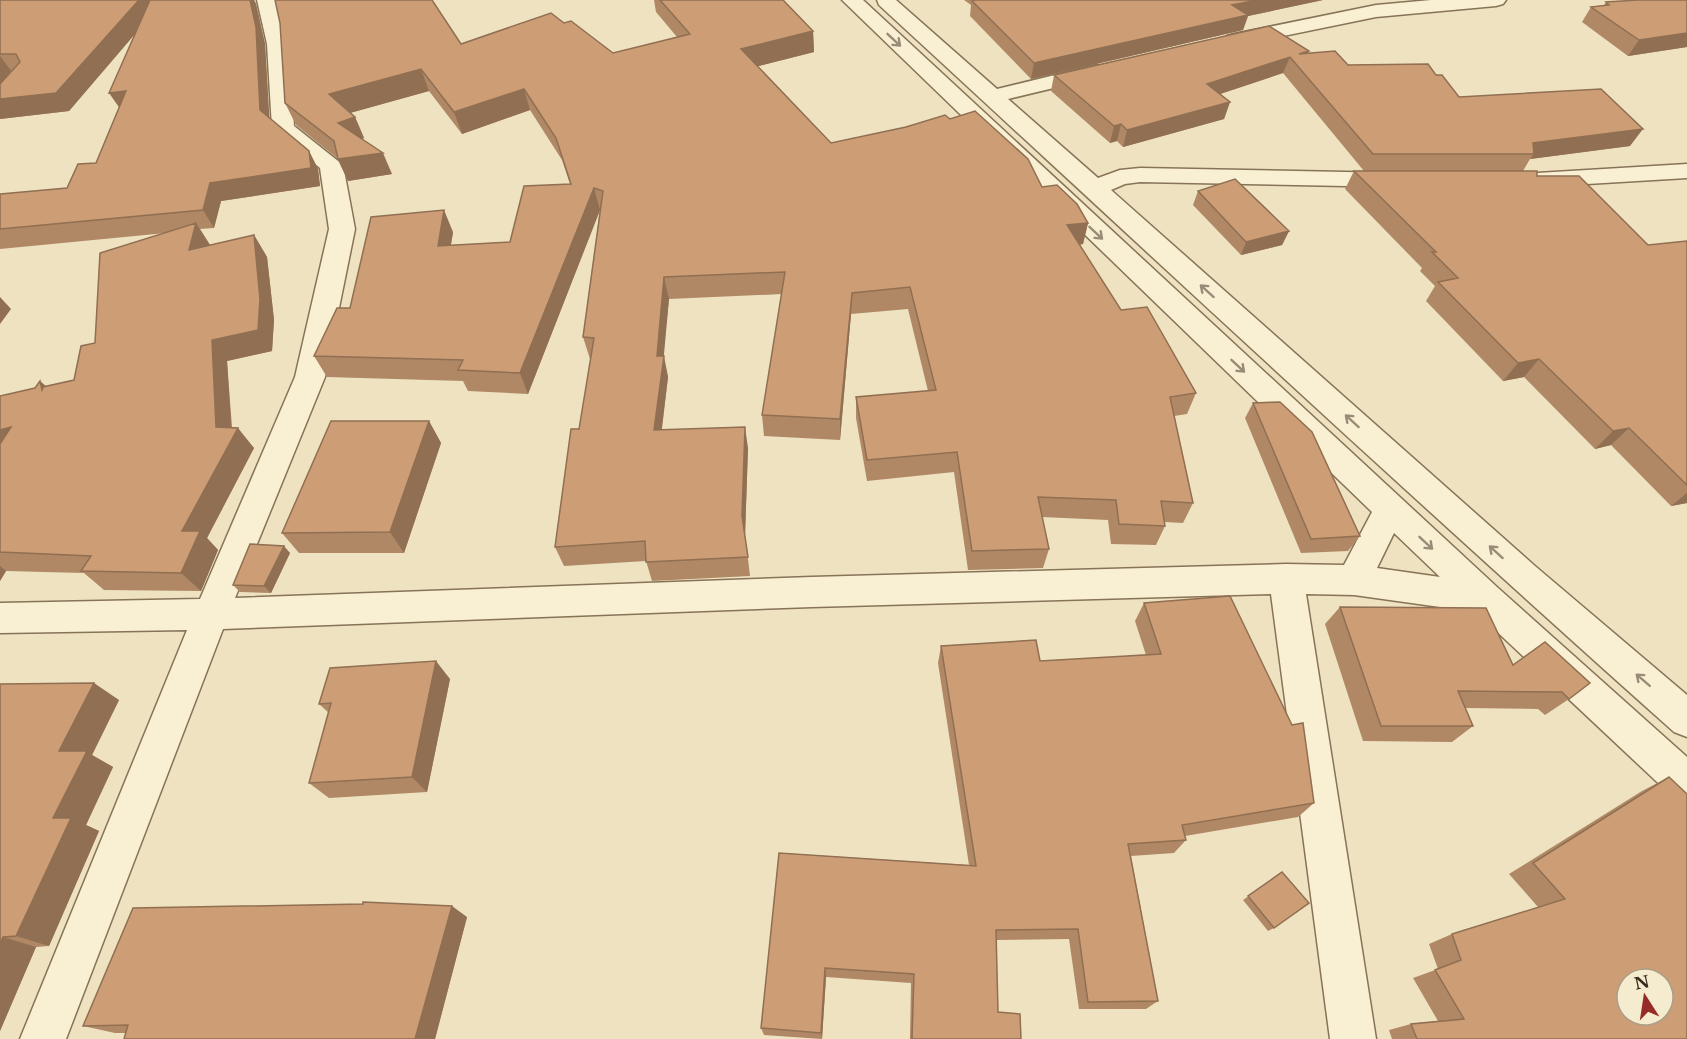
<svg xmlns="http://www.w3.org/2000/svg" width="1687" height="1039" font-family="'Libre Baskerville',serif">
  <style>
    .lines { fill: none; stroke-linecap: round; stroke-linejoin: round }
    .minor-casing { stroke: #877358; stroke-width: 3 }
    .minor { fill: #f9efd3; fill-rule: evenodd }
    .wall { fill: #b08865 }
    .shaded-wall { fill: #906f52 }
    .building { fill: #cd9e75; stroke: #906f52; stroke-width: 1.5; fill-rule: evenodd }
    .oneway { stroke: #988c78 }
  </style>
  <rect width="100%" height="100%" fill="#eee2c0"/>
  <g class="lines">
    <defs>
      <path id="minor" d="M257,0H277L288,44L294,126L343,165L355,229L325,377L235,598L812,577L1286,564L1344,565L1372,512L842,0H863L1497,587L1687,757V802L1673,797L1476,612L1354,595L1306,594L1376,1039H1330L1271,594L812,607L223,629L66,1039H20L187,630L0,633V603L200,599L295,377L329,229L320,168L272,128L267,44ZM1394,533L1440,577L1377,568Z
        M877,0H896L997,89L1096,65L1104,66L1107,71L1104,76L1008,99L1098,178L1120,170L1140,168L1396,173L1405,175L1408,180L1405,185L1396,187L1140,182L1125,184L1111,190L1535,566L1687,695V737L1674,732C1406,493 1143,248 879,5Z
        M1431,0H1506L1503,4L1496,6L1376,17L1234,46L1227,44L1224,40L1227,36L1234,34L1376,5Z
        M1687,164V178L1537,187L1528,185L1525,180L1528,175L1537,173Z"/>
    </defs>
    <use href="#minor" class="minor-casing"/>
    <use href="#minor" class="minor"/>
  </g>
  <path class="wall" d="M0,0H254L256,4L265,44L269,118L309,151L318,169L320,186L221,201L214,228L200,229L210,245L254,235L267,257L274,320L272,351L227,361L232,427L254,448L207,538L218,550L201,591L104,590L84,573L6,571L0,581V396L35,388L40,381L46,386L74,380L95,343L166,233L0,249V194L67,188L96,163L119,107L135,34L69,111L0,119Z
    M654,0H783L813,31L814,52L758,66L831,143L1042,187L1088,223L1083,244L1079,245L1121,310L1196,393L1187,414L1174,416L1193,503L1183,523L1165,522V526L1156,545L1111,544L1108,520L1042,517L1049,549L1043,568L968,570L954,472L867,481L856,418V397L928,391L908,309L851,314L840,440L764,436L762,415L782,294L669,299L663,356L668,377L662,429L748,448L745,536L750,576L652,581L646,561L564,566L555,547L579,429L591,359H590L583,337L600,210L528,394L468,391L463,381L327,377L314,356L350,308L453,232L451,245L510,242L570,184L562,160L530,110L462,134L429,91L350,113L355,117L364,138L362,139L392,174L348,181L337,158L296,125L285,103L280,23L461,44L564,23L613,53L677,37L656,12Z
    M964,0H1323L1248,16L1243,30L1031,79L970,16L971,5Z
    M1687,0V47L1628,56L1582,22L1591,7L1604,5L1606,2Z
    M1309,51L1308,53L1348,65L1436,75L1459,97L1630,146L1530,159L1523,171L1537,176L1648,245L1687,241V503L1671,506L1611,445L1595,449L1524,377L1503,381L1426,301L1435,286L1420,271L1422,268L1345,189L1354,171H1364L1283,73L1220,94L1230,102L1224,119L1123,147L1117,141L1110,143L1051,91L1054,75Z
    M1198,191L1289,231L1282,245L1241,255L1193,205Z
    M1253,403L1360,536L1348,551L1301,553L1245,418Z
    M429,421L441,443L404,553H299L282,533Z
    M290,553L271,593L240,592L233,585Z
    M1144,603L1314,803L1298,817L1185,836L1186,840L1174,853L1131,856L1158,1001L1146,1009H1079L1069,939L996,940L998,1012L1021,1039H910L911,983L826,977L822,1039L764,1035L761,1028L779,853L969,865L938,663L941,646L1040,661L1146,655L1135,621Z
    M1340,607L1513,665L1545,642L1569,699L1545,715L1538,709L1465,708L1473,726L1452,742L1363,741L1325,624Z
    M450,679L427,792L329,798L309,783L329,713L319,704Z
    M0,684L119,700L92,755L113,767L86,825L99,831L49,946L36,947L0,1031Z
    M1669,777L1687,1039H1392L1389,1030L1411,1024L1438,1021L1413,978L1438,969L1429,944L1452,934L1538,907L1509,874L1642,791Z
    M1282,872L1274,928L1268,931L1243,900Z
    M467,917L435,1039H124L126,1033H115L83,1026Z"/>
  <path class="shaded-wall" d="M139,0H164L69,111L0,119V99Z
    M250,0H254L256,4L265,44L270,128L260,110Z
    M1258,0H1323L1248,16L1243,30L1031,79L1034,63L1232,5Z
    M813,31L814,52L743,70L741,49Z
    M1687,33V47L1628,56L1639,40Z
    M0,56L12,72L0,85Z
    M1290,57L1283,73L1202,100L1207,84Z
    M421,69L429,91L339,116L329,94Z
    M524,89L530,110L462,134L454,112Z
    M126,91L121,110L109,93Z
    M1230,102L1224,119L1123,147L1127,130Z
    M355,117L364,138L348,145L338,123Z
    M1121,124L1117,141L1110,143L1114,126Z
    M1643,129L1630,146L1530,159L1534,154L1533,143Z
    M309,151L318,169L320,186L221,201L214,228L203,210L210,183Z
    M383,153L392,174L348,181L338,159Z
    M594,188L600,210L528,394L520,373Z
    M444,210L453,232L447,268L438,246Z
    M196,223L210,245L204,272L189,250Z
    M1088,223L1083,244L1062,247L1067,225Z
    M1289,231L1282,245L1241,255L1246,242Z
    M254,235L267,257L274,320L272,351L227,361L232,438L238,428L254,448L207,538L218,550L201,591L181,573L182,531L216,427L212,340Z
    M664,277L669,299L663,365L664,356L668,377L659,450L654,430L657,356Z
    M852,293L851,314L840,440V419Z
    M0,297L11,309L0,324Z
    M1539,359L1524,377L1503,381L1518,363Z
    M40,381L61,401L42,390Z
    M429,421L441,443L404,553L390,532Z
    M11,427L0,455V430Z
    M745,427L748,448L745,536L750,576L742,516Z
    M1629,428L1611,445L1595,449L1613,431Z
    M1687,493V503L1671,506Z
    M284,546L290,553L271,593L264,586Z
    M0,566L6,571L0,581Z
    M436,661L450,679L427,792L412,777Z
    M94,683L119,700L92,755L113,767L86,825L99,831L49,946L16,936L53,818L59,751Z
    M452,906L467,917L435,1039H415Z
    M3,937L36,947L0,1031V944Z
    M825,968L826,977L822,1039L821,1033Z"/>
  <path class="building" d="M0,0H139L56,93L0,99V84L20,62L16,54H0Z
    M150,0H250L256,27L260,110L309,151L311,168L210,183L203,210L0,229V194L67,188L78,164L96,163L126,91L109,93Z
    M275,0H432L461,44L551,13L564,23L571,21L613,53L690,34L660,0H783L813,31L741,49L831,143L906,127L945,115L950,119L975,111L1028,159L1042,187L1057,185L1077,204L1088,223L1067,225L1121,310L1147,307L1196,393L1170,397L1193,503L1161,501L1165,526L1119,524L1116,500L1038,497L1049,549L972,551L957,452L867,460L856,397L936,390L910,287L852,293L840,419L762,415L785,272L664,277L657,356H664L654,430L745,427L742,516L748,557L646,562L645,541L555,547L571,429H579L594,338L583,337L603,191L594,188L520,373L458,370L463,360L314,356L337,308H350L371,217L444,210L438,246L510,242L524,186L571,184L556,138L524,89L454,112L421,69L329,94L355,117L338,123L383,153L338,159L334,141L285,103L280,23Z
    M975,0H1258L1232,5L1248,15L1034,63L972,1Z
    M1638,0H1687V33L1639,40L1591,7L1609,5L1606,2Z
    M1269,26L1309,51L1299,54L1335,51L1348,65L1428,64L1436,75H1442L1459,97L1601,89L1643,129L1533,143L1534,154H1373L1290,57L1207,84L1230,102L1127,130L1121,124L1114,126L1054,75Z
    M1354,171H1537V176H1579L1648,245L1687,241V485L1629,428L1613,431L1539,359L1518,363L1438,282L1458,278L1432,252H1436Z
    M1235,179L1289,231L1246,242L1198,191Z
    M196,223L189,250L254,235L260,299L258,330L212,340L216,427L238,428L182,531H200L181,573L81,571L91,556L0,552V444L11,427L0,430V396L35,388L40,381L42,390L43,387L74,380L81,346L95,343L100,253Z
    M1280,402L1312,432L1360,536L1311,539L1253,403Z
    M331,421H429L390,532L282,533Z
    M250,544L284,546L264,586L233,585Z
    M1230,596L1292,725L1303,723L1314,803L1182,825L1186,840L1128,844L1158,1001L1088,1002L1078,929L996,930L998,1012L1020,1014L1021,1039H912L914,974L825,968L821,1033L761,1028L779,853L976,866L941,646L1036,640L1040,661L1161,654L1144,603Z
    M1340,607L1486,608L1513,665L1545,642L1590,683L1569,699L1562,692L1458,691L1473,726H1381Z
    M436,661L412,777L309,783L331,703L319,704L330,668Z
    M94,683L59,751H87L53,818H71L16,936L3,937L0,944V684Z
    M1669,777L1687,794V1039H1417L1411,1024L1464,1019L1435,970L1461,960L1452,934L1565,899L1533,863ZM1627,979H1663V1015H1627Z
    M1282,872L1309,903L1274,928L1248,896Z
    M363,902L452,906L415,1039H124L128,1025L83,1026L133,908L363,904Z"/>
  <defs><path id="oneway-shaft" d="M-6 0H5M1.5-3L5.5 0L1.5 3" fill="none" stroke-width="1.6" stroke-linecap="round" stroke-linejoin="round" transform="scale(1.5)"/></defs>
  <g class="oneway">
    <use href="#oneway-shaft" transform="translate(894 40) rotate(43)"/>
    <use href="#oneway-shaft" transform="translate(1096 233) rotate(43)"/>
    <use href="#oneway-shaft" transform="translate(1207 291) rotate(-138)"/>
    <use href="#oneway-shaft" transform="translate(1238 366) rotate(43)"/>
    <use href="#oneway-shaft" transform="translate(1352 421) rotate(-138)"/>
    <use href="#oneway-shaft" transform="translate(1426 543) rotate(43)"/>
    <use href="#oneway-shaft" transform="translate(1496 552) rotate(-138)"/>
    <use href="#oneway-shaft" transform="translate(1643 680) rotate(-139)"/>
  </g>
  <g transform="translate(1645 997) rotate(348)"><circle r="28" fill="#f5eccf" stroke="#a99e87" stroke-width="1.5"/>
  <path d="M0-4.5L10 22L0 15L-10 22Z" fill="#962c27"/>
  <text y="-9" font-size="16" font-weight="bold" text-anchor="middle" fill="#362a1c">N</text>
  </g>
</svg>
